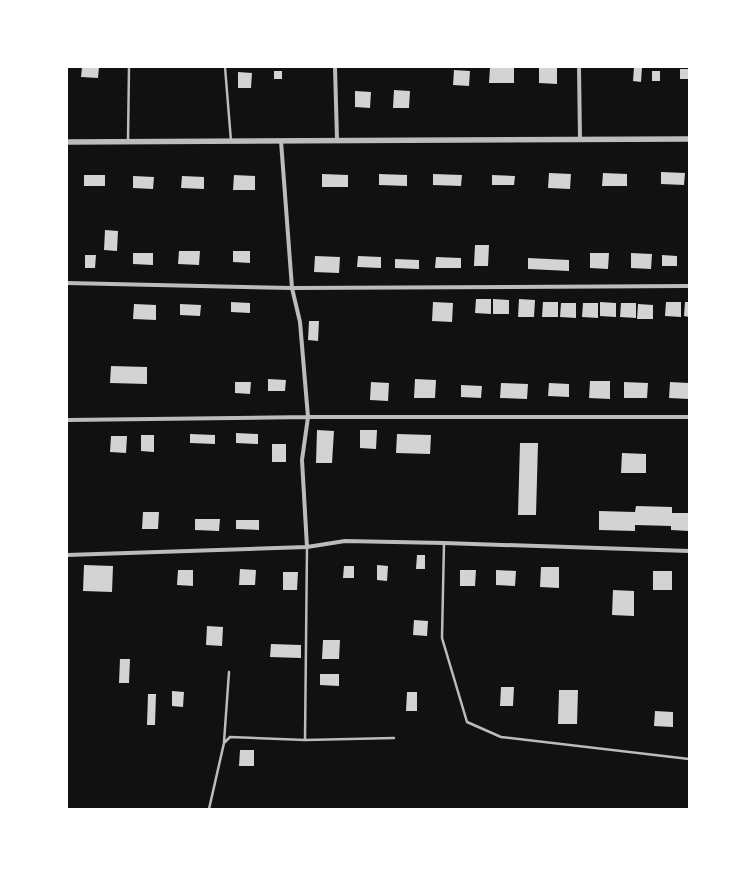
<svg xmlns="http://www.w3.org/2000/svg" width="756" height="876" font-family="Mulish,sans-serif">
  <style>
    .building { fill: #d3d3d3 }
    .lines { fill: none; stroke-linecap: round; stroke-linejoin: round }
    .service { stroke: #bcbcbc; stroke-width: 2.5 }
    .minor { stroke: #bcbcbc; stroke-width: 4 }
    .tertiary { stroke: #bcbcbc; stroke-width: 5.5 }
  </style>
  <rect width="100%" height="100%" fill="#111"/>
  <path class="building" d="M82,67H99L98,78L81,77Z
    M539,67L557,68V84L539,83Z
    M634,67H642L641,82L633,81Z
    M490,68H514V83H489Z
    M680,69H689V79H680Z
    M454,70L470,71L469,86L453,85Z
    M274,71H282V79H274Z
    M652,71H660V81H652Z
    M238,72L252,73L251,88H238Z
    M394,90L410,91L409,108H393Z
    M355,91L371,92L370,108L355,107Z
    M661,172L685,173L684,185L661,184Z
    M549,173L571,174L570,189L548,188Z
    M603,173L627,174V186H602Z
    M322,174L348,175V187H322Z
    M379,174L407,175V186L379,185Z
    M433,174L462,175L461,186L433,185Z
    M84,175H105V186H84Z
    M234,175L255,176V190H233Z
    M492,175L515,176L514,185H492Z
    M133,176L154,177L153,189L133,188Z
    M182,176L204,177V189L181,188Z
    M105,230L118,231L117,251L104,250Z
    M475,245H489L488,266H474Z
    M179,251H200L199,265L178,264Z
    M233,251H250V263L233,262Z
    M133,253H153V265L133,264Z
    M590,253H609L608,269L590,268Z
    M631,253L652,254L651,269L631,268Z
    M85,255H96L95,268H85Z
    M662,255L677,256V266H662Z
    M315,256L340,257L339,273L314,272Z
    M358,256L381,257V268L357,267Z
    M436,257L461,258V268H435Z
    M528,258L569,260V271L528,269Z
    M395,259L419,260V269L395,268Z
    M476,299H491V314L475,313Z
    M493,299L509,300V314H493Z
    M519,299L535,300L534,317H518Z
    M231,302L250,303V313L231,312Z
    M433,302L453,303L452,322L432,321Z
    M543,302H558V317H542Z
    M600,302L616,303V317L600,316Z
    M666,302H681V317L665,316Z
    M685,302H689V317L684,316Z
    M561,303H576V318L560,317Z
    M583,303H598V318L582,317Z
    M621,303H636V318L620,317Z
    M134,304L156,305V320L133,319Z
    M180,304L201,305L200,316L180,315Z
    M638,304L653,305V319H637Z
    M309,321H319L318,341L308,340Z
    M111,366L147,367V384L110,383Z
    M268,379L286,380L285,391H268Z
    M415,379L436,380L435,398H414Z
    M590,381H610V399L589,398Z
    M235,382H251L250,394L235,393Z
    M371,382L389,383L388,401L370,400Z
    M624,382L648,383L647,398H624Z
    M670,382L689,383V399L669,398Z
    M501,383L528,384L527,399L500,398Z
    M549,383L569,384V397L548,396Z
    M461,385L482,386L481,398L461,397Z
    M317,430L334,431L332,463H316Z
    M360,430H377L376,449L360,448Z
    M236,433L258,434V444L236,443Z
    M190,434L215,435V444L190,443Z
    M397,434L431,435L430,454L396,453Z
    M141,435H154V452L141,451Z
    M111,436H127L126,453L110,452Z
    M520,443H538L536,515H518Z
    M272,444H286V462H272Z
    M622,453L646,454V473H621Z
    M636,506L672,507V513H689V531L671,530V526L635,525V531L599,530V511L635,512Z
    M143,512H159L158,529H142Z
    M195,519H220L219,531L195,530Z
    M236,520H259V530L236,529Z
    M417,555H425V569H416Z
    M84,565L113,566L112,592L83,591Z
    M377,565L388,566L387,581L377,580Z
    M344,566H354V578H343Z
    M541,567H559V588L540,587Z
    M240,569L256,570L255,585H239Z
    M178,570H193V586L177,585Z
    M460,570H476L475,586H460Z
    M496,570L516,571L515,586L496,585Z
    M653,571H672V590H653Z
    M283,572H298L297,590H283Z
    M613,590L634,591V616L612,615Z
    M414,620L428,621L427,636L413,635Z
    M207,626L223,627L222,646L206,645Z
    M323,640H340L339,659H322Z
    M271,644L301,645V658L270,657Z
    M120,659H130L129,683H119Z
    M320,674H339V686L320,685Z
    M501,687H514L513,706H500Z
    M559,690H578L577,724H558Z
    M172,691L184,692L183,707L172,706Z
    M407,692H417V711H406Z
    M148,694H156L155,725H147Z
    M655,711L673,712V727L654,726Z
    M240,750H254V766H239Z"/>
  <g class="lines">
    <path class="service" d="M225,67L231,141
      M128,141L129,67
      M444,543L442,638L467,722L501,737L689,759
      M305,740L307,547
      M224,742L229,672
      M209,809L224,743L230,737L305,740L394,738"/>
    <path class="minor" d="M335,67L337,140
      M579,67L580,139
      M281,141L292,288L300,322L308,417L302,460L307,547
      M67,283L292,288L689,286
      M67,420L308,417H689
      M67,555L307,547L345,541L444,543L689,551"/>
    <path class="tertiary" d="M67,142L689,139"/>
  </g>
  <rect width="756" height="876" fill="none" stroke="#ffffff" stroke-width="136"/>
</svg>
